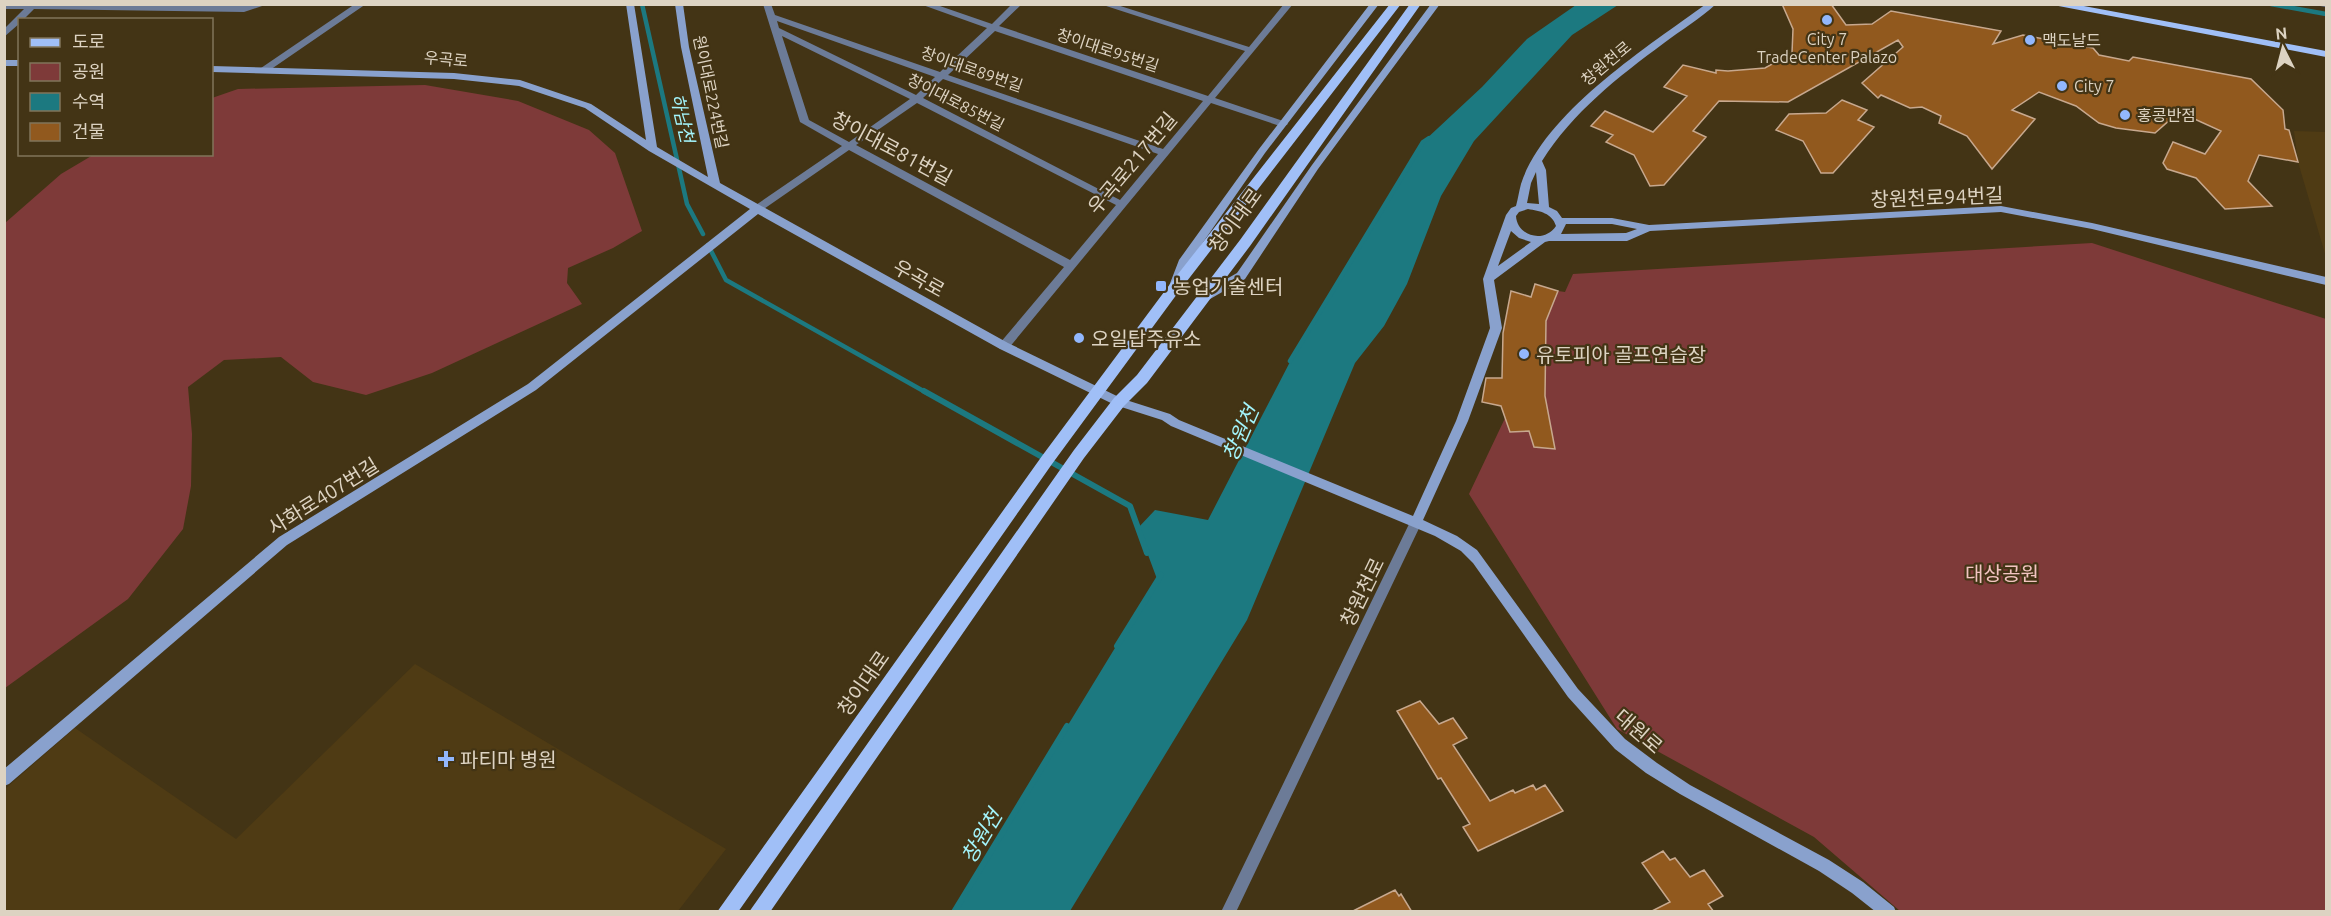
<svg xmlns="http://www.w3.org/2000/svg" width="2331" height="916" font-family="Ubuntu,'Noto Sans KR',sans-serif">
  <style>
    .built { fill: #4f3b14 }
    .green { fill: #7e3a39 }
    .water { fill: #1c7980 }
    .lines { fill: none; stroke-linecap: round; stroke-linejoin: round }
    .stream-far1 { stroke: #1c7980; stroke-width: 4.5 }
    .stream { stroke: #1c7980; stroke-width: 6 }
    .building { fill: #91591e; stroke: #c7a88e; stroke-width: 1.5 }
    .street { fill: #6c7b97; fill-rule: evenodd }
    .secondary { fill: #89a1cd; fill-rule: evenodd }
    .primary { fill: #a0bff7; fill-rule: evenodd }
    .poi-dot { fill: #92b7fd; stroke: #433415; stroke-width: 2 }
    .labels { text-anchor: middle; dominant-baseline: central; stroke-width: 4.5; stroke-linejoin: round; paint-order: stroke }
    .far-poi-label { font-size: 16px; fill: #ddd3c2; stroke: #433415; text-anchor: start }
    .far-street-label { font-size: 16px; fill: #ddd3c2; stroke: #433415 }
    .far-water-label { font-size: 18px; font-style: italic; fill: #a3f4fb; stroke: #433415 }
    .street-label { font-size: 20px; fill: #ddd3c2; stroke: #433415 }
    .poi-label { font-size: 20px; fill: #ddd3c2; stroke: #433415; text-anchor: start }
    .park-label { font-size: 20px; fill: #f2c4c1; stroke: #433415 }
    .water-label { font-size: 21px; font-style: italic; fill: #a3f4fb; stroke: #433415 }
  </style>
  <rect width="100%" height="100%" fill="#433415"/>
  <path class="built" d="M2294,131L2326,132V257L2298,162Z
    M415,664L726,849L678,911H5V789L75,728L236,839Z"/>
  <path class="green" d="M425,85L518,101L589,130L615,153L642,231L613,248L568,268L567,283L582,304L432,373L366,395L313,382L281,357L224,360L188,387L192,434L191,486L183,529L128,599L5,688V223L61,174L93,155L212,154V98L238,89Z
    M2092,243L2326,319V911H1900L1814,837L1617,729L1469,494L1546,332V321L1558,291L1565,292L1573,274Z"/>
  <path class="water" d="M1576,5H1618L1572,35L1474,141L1441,196L1407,284L1384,326L1355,363L1247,620L1070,911L954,912L1157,579L1138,528L1155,510L1208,520L1292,358L1423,142L1482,87L1527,39Z"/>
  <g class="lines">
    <path class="stream-far1" d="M642,4L687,204L703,234
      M2271,4L2326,14
      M708,245L726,280L927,393
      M1290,361L1423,142L1429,138"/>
    <path class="stream" d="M924,391L1130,506L1147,553
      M1117,646L1161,575
      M954,912L1067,726"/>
  </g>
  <path class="building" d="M1782,4H1831L1846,25L1872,24L1891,11L2001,31L1993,44L2023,35L2093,48L2099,55L2129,61L2133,57L2251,79L2283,110L2285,129L2289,130L2298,162L2259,155L2248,181L2272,206L2225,209L2196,178L2167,169L2163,163L2173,142L2205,154L2221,131L2179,112L2155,133L2116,128L2099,123L2076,106L2039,92L2012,110L2035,119L1992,169L1967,136L1939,123L1941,116L1922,107L1910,108L1881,95L1878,98L1862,83L1903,47L1898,40L1788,102L1719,101L1693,131L1706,137L1664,185L1650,186L1634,155L1606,142L1613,135L1591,126L1605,111L1653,132L1687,96L1664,87L1683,65L1716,73V70L1728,71L1765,68L1792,53L1793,29Z
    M1842,100L1867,110L1858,120L1874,127L1833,173H1821L1803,141L1776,130L1789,114L1826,113Z
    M1535,284L1558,291L1546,321L1545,396L1555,449L1534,447L1529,431L1510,432L1501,406L1482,402L1486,378H1502L1503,333L1511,291L1531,297Z
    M1420,701L1439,724L1453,718L1467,738L1453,745L1490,801L1513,790L1515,793L1533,785L1536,790L1545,785L1563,811L1478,851L1463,827L1470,824L1441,778L1438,779L1397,711Z
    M1663,851L1670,860L1675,858L1690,877L1704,870L1723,896L1708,904L1714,912H1650L1670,902L1642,863Z
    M1395,890L1399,896L1401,894L1412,912H1351Z"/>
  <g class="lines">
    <path class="street" d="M4,4L244,6L268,4L244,12L34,9L23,20H20V23L4,37V29L24,9H4Z
      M355,4H366L267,72H261V68Z
      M763,4H771L775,15L940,72L987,28L920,4H934L992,24L1012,4H1022L999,26L1208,96L1245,51L1100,4H1114L1249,47L1284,4H1293L1215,98L1286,122L1288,124L1283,127L1211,103L1008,349H1000L998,346L1000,343L1064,267L849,150L761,211H753V207L842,146L800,122ZM777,21L935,77L916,95L779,28ZM995,31L1203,101L1163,149L948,75ZM782,36L910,99L849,142L809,120ZM943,79L1158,154L1120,200L923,98ZM917,103L1116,205L1070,260L856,145Z
      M2319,4H2326V7L2320,6Z
      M1416,517L1420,518L1422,522L1236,912H1221L1410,522L1412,518Z"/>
    <path class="secondary" d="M626,4H634L657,147L708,177L681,47L675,4H683L689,47L720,183L1008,343L1123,399L1170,414L1179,420L1413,516L1456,421L1490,328L1483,279L1506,215L1511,208L1516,206C1518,199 1519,191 1521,184C1544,113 1647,47 1706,4H1716C1700,19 1681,30 1664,43C1618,77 1573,112 1542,161L1546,170L1549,207L1557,211L1562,218H1612L1649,225L2001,206L2092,223L2326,277V285L2092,229L2001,212L1650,231L1627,241H1549L1545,242L1494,280L1502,328L1468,421L1423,520L1457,536L1477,550L1578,689L1625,739L1657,763L1690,785L1829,860L1863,882L1894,907L1896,912H1876L1852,893L1819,871L1680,794L1646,773L1615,749L1568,697L1473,563L1461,551L1435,536L1171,426L1162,420L1115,405L1000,349L758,214L536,390L287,545L9,784L4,786V769L279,537L528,384L750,209L649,151L585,108L519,86L454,79L212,72V66L454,73L520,80L591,104L646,140ZM1536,172L1539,204L1527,203L1531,183ZM1528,209C1540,211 1552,213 1556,226C1544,244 1517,236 1516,216L1519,212ZM1566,224H1612L1637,229L1626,233L1561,234ZM1511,231L1519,238L1531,242L1498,266Z
      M1370,4H1379L1265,153L1188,264L1178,289H1170L1169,286L1179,260L1259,149Z
      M1431,4H1440L1318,169L1245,279L1210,299H1202L1201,296L1202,293L1237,273L1312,165Z
      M4,60H20V66H4Z"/>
    <path class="primary" d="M1390,4H1401L1177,294L1052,464L738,912H717L1042,456L1167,288Z
      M1410,4H1421L1250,246L1147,383L1124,406L1084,458L770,912H749L1074,450L1114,398L1137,375L1240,240Z
      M2048,4H2073L2326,51V57Z"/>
  </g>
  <g class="poi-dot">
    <circle cx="1827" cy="20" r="6"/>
    <circle cx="2030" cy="40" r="6"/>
    <circle cx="2062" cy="86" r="6"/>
    <circle cx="2125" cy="115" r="6"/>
    <rect x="1155" y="280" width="12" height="12" rx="3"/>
    <circle cx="1079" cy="338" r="6"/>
    <circle cx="1524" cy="354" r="6"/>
    <path d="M443 750h6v6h6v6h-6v6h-6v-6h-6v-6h6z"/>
  </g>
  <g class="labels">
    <g class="far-poi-label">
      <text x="1827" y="39" text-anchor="middle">City 7<tspan x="1827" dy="18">TradeCenter Palazo</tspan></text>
      <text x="2042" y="40">맥도날드</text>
      <text x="2074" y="86">City 7</text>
      <text x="2137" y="115">홍콩반점</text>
    </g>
    <g class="far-street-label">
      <text transform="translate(1108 50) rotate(18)">창이대로95번길</text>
      <text transform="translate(446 59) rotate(5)">우곡로</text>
      <text transform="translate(1606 63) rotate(-40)">창원천로</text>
      <text transform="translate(972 69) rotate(19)">창이대로89번길</text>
      <text transform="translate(711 92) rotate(78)">원이대로224번길</text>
      <text transform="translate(956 102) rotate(27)">창이대로85번길</text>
    </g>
    <g class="far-water-label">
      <text transform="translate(683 118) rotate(77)">하남천</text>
    </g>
    <g class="street-label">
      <text transform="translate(892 148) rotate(28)">창이대로81번길</text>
      <text transform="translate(1132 163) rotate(-50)">우곡로217번길</text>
      <text transform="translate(1937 197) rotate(-2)">창원천로94번길</text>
      <text transform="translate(1235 220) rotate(-54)">창이대로</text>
      <text transform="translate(919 278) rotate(29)">우곡로</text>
      <text transform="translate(323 496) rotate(-32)">사화로407번길</text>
      <text transform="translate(1362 592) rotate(-64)">창원천로</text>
      <text transform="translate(863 683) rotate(-55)">창이대로</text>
      <text transform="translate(1639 731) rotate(41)">대원로</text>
    </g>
    <g class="poi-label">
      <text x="1173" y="286">농업기술센터</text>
      <text x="1091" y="338">오일탑주유소</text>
      <text x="1536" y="354">유토피아 골프연습장</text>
      <text x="460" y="759">파티마 병원</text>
    </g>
    <g class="park-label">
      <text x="2002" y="573">대상공원</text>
    </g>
    <g class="water-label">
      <text transform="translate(1240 433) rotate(-66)">창원천</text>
      <text transform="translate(981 836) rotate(-59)">창원천</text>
    </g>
  </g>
  <rect width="2331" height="916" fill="none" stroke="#ddd3c2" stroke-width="12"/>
  <rect x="18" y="18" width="195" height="138" fill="#433415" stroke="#81745a" stroke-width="1.5"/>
  <rect x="30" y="38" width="30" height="9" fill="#a0bff7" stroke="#81745a" stroke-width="1.5"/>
  <text x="72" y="48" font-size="18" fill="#ddd3c2">도로</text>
  <rect x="30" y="63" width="30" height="18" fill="#7e3a39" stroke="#81745a" stroke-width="1.5"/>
  <text x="72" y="78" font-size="18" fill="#ddd3c2">공원</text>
  <rect x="30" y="93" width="30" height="18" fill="#1c7980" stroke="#81745a" stroke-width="1.5"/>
  <text x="72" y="108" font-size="18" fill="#ddd3c2">수역</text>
  <rect x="30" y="123" width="30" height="18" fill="#91591e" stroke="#81745a" stroke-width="1.5"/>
  <text x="72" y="138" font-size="18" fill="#ddd3c2">건물</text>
  <g transform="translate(2283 48) rotate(354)" stroke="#433415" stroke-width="4.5" paint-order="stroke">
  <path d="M0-4.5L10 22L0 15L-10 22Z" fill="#ddd3c2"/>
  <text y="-9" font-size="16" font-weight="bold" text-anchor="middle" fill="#ddd3c2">N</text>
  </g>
</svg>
